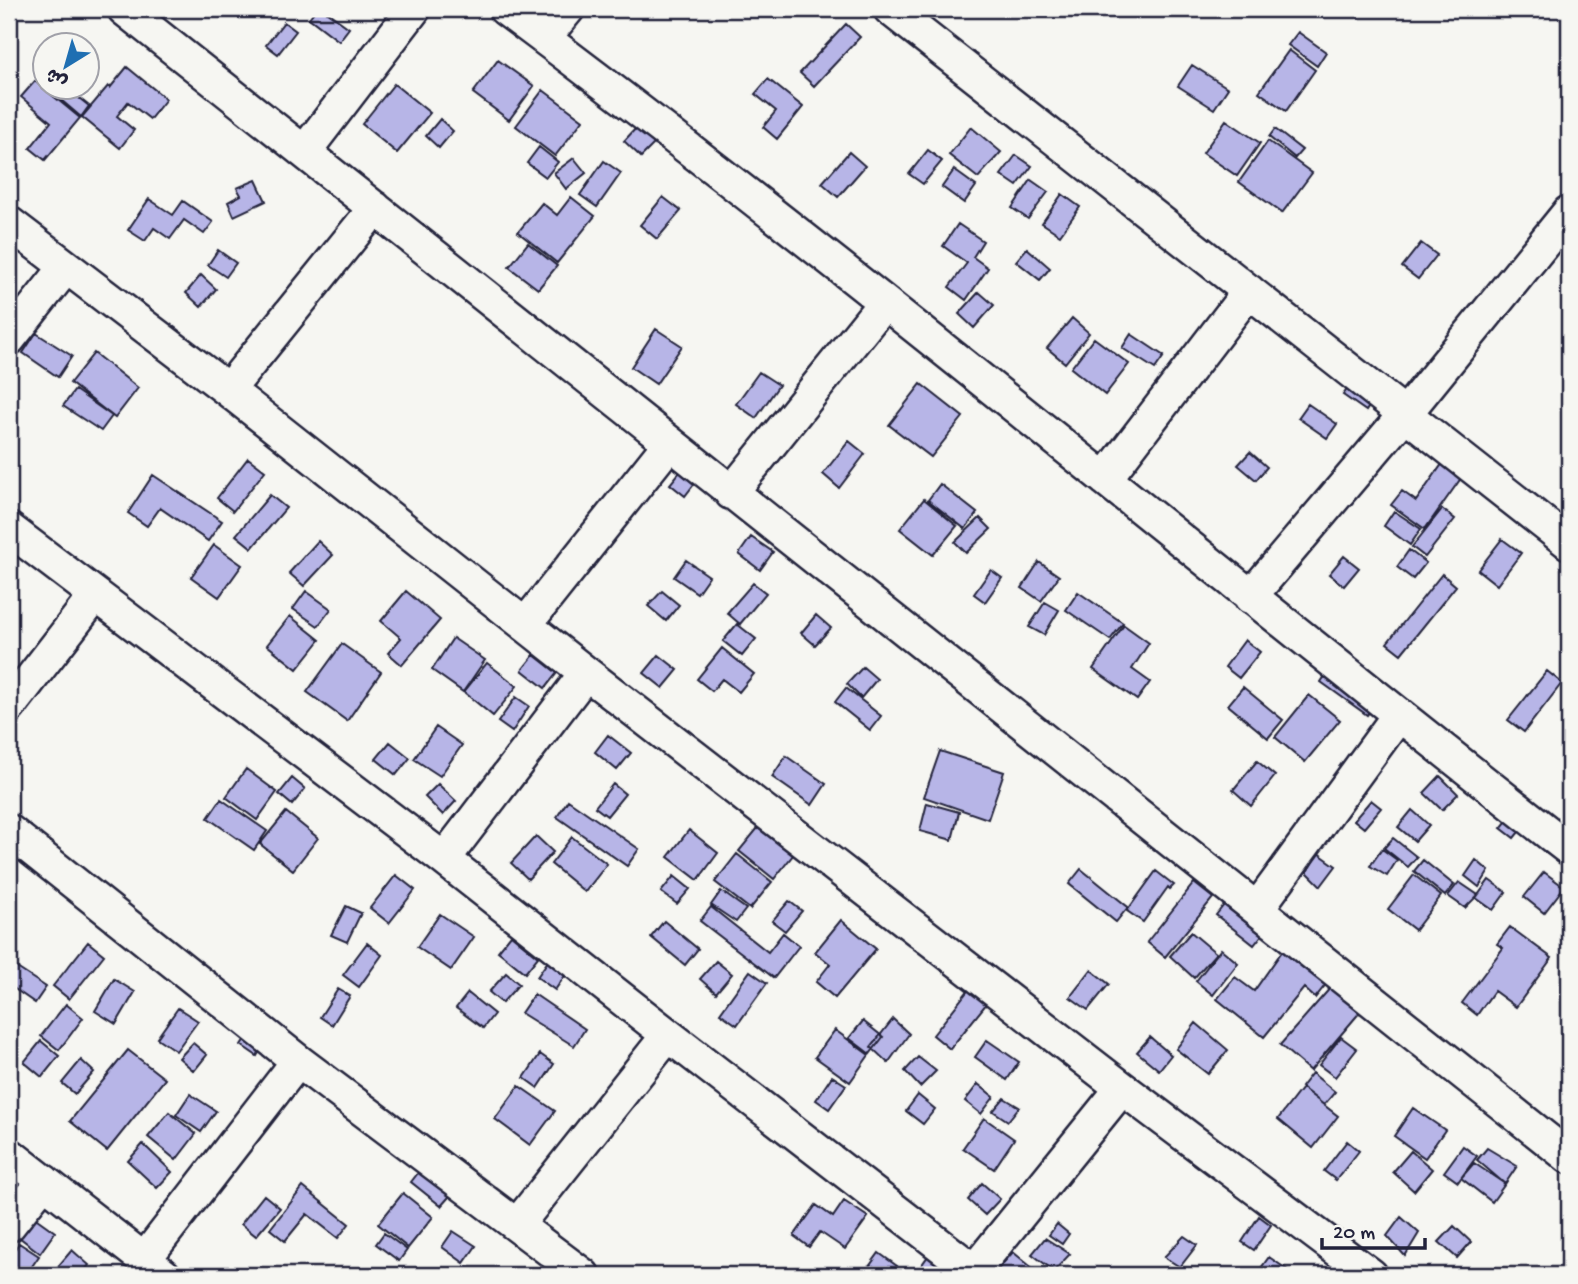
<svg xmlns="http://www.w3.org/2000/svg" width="1578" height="1284" font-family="'Gochi Hand','Playpen Sans Arabic',sans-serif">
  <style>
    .building { fill: #b7b5e7; stroke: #22223b; stroke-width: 2 }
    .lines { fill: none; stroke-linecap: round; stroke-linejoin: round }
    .street-casing { stroke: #22223b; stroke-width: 37 }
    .street { stroke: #f6f6f2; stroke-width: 32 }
  </style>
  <rect width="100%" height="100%" fill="#f6f6f2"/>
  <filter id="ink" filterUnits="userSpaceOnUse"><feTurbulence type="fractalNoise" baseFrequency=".0143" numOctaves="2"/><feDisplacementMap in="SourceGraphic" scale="14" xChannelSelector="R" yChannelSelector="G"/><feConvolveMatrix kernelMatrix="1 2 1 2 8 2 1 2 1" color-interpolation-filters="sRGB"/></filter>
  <g filter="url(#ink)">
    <path class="building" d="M316,9H323L349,28L339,41L309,18Z
      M284,22L296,31L278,54L266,45Z
      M846,24L860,37L814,86L800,73Z
      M1298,32L1326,52L1317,66L1288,45Z
      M1289,50L1315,70L1286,111L1259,92Z
      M498,60L534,86L509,120L473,93Z
      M1192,65L1228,88L1214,109L1178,86Z
      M127,67L166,99L150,119L128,102L117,116L134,130L120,148L82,117L108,86L110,88Z
      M768,79L803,107L777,139L763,127L776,111L755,94Z
      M35,81L80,118L45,160L30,148L51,122L21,97Z
      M394,84L430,113L397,153L362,124Z
      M69,90L89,106L81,117L61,100Z
      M543,90L583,120L555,156L516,126Z
      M440,119L453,131L439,148L426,136Z
      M1226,120L1260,143L1237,176L1203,153Z
      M637,127L654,144L641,157L624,141Z
      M971,127L1001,152L978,178L949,155Z
      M1275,129L1302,150L1295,158L1269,137Z
      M1268,141L1312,173L1282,213L1239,182Z
      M539,147L558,162L546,177L527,163Z
      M928,150L942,161L923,184L909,174Z
      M849,152L865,166L838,197L822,183Z
      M1016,155L1032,166L1017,186L1001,175Z
      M574,158L586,173L566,189L554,173Z
      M604,161L621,173L597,207L580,195Z
      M954,170L976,186L964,203L942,187Z
      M256,180L266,201L234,216L228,202L241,195L237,188Z
      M1031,180L1048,192L1028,219L1012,208Z
      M1062,194L1080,207L1060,235L1042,223Z
      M571,197L595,216L557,263L518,232L542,203L557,215Z
      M663,197L681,211L657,239L640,225Z
      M149,199L173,215L183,201L213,222L204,234L184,220L170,239L154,228L145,241L128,230Z
      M958,224L983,241L973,257L988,268L966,300L949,287L967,263L943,246Z
      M528,243L557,266L538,289L509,267Z
      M1421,243L1437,255L1418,279L1402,267Z
      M1027,248L1050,268L1040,280L1016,261Z
      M218,250L236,263L226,277L208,265Z
      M201,275L216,289L201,307L186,293Z
      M979,292L994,305L974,328L959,314Z
      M1072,318L1089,333L1065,363L1047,348Z
      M656,329L682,346L656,384L631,367Z
      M36,333L72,356L58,377L23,353Z
      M1131,334L1164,356L1155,369L1122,348Z
      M1094,338L1129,364L1105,395L1071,368Z
      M94,353L138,388L115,418L70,383Z
      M759,372L779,385L756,418L736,404Z
      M1353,381L1376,396L1366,411L1343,395Z
      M921,384L963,417L931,457L889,425Z
      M75,390L112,416L101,431L63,406Z
      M1308,404L1337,424L1327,438L1298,418Z
      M849,441L865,454L839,488L823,474Z
      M1250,452L1267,467L1256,480L1238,465Z
      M248,458L265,471L233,511L217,498Z
      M1445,460L1464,474L1425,529L1391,505L1402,491L1416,501Z
      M683,468L698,479L685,496L670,484Z
      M153,475L222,521L208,541L160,508L147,526L128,513Z
      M940,484L977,513L965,529L928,500Z
      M270,495L286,508L252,548L236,535Z
      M924,499L957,526L933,555L900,529Z
      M1442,509L1455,519L1425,557L1412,547Z
      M1394,511L1421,529L1410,545L1384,526Z
      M980,518L991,529L966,553L955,542Z
      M751,537L773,552L760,570L739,554Z
      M1502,539L1521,553L1497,585L1478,570Z
      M318,541L333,555L304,586L289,573Z
      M214,545L242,565L219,597L191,577Z
      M1409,550L1426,563L1413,579L1397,567Z
      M1344,556L1359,568L1344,586L1329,574Z
      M686,560L709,576L697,593L674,577Z
      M1039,562L1059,576L1041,601L1022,588Z
      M991,570L1002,578L985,602L974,594Z
      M1442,574L1456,586L1401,654L1387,643Z
      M753,583L766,593L740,624L727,613Z
      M306,591L331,609L318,626L293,609Z
      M406,591L440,620L402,665L388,653L401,638L381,621Z
      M662,591L679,605L666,621L648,606Z
      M1078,592L1123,623L1110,640L1066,610Z
      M1045,602L1059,610L1044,635L1029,627Z
      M816,615L831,628L815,645L801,633Z
      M290,616L320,640L297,669L267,645Z
      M737,624L756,639L742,656L723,641Z
      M1124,625L1149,643L1132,669L1150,682L1137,700L1093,669Z
      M453,638L485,660L463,692L432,670Z
      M1245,640L1260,652L1239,678L1225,667Z
      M342,644L381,672L347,721L307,692Z
      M722,648L754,674L739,692L722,679L712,691L697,679Z
      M534,655L557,673L545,688L522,670Z
      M659,655L678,670L663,688L644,673Z
      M487,663L517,686L493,716L464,692Z
      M863,667L877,679L861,698L847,684Z
      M1331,667L1377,701L1367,715L1321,682Z
      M1547,671L1562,683L1524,732L1508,720Z
      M1243,687L1283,720L1268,738L1228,705Z
      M846,688L881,716L870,730L835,702Z
      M1309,695L1340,720L1305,762L1275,737Z
      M516,697L529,706L512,732L498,722Z
      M436,727L462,745L440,776L414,759Z
      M608,735L631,753L617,770L595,752Z
      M390,742L410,758L396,775L376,759Z
      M940,751L1004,772L988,819L924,797Z
      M786,756L826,784L812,805L772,777Z
      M1257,761L1275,776L1251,806L1233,790Z
      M246,769L277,792L257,820L226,797Z
      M1440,776L1458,794L1442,810L1424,793Z
      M292,778L305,789L292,805L279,794Z
      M438,784L456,801L443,815L425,797Z
      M613,784L625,794L607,816L595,807Z
      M221,799L267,831L254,850L208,818Z
      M568,800L639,849L627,866L557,817Z
      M1371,800L1381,808L1364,828L1354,820Z
      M927,803L959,812L952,840L920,831Z
      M1412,810L1429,825L1415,841L1398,827Z
      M1515,811L1528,821L1514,838L1501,828Z
      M286,812L318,838L293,870L260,844Z
      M762,823L797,850L774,879L739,851Z
      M689,830L718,853L698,880L668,857Z
      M536,836L553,852L528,879L511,863Z
      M572,837L607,864L585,892L551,864Z
      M1393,838L1417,857L1408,867L1384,848Z
      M1382,849L1397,860L1387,876L1370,866Z
      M1318,853L1336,866L1321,886L1307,872Z
      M737,854L772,882L750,909L715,882Z
      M1423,860L1454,885L1445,896L1414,871Z
      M1476,860L1489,871L1479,887L1465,876Z
      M1081,869L1128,907L1116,922L1069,884Z
      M1156,871L1174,885L1170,889L1168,887L1143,922L1127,911Z
      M1544,872L1564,887L1544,913L1524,897Z
      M396,875L415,890L389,923L370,908Z
      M1414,875L1441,896L1415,930L1388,909Z
      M674,876L690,889L677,904L661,892Z
      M1489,880L1506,892L1493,910L1476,898Z
      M1459,882L1478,895L1465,908L1448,896Z
      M1194,883L1213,898L1165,957L1147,942Z
      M1236,890L1273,921L1254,945L1216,915Z
      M721,891L746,909L736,922L711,905Z
      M789,901L802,911L785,931L772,921Z
      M346,906L361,913L347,942L331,935Z
      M711,907L768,952L783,933L799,946L774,978L700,921Z
      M440,914L474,937L451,970L417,947Z
      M841,920L876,949L835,998L816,982L830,964L815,952Z
      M664,921L698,949L685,965L651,937Z
      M1510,927L1552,958L1516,1007L1494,991L1477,1015L1462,1003L1503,948L1497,944Z
      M1191,932L1216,953L1194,978L1170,956Z
      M511,935L538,957L525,973L498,951Z
      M88,942L104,955L69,999L53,986Z
      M367,943L382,955L359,987L343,975Z
      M1221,949L1238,963L1213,995L1196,981Z
      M1283,950L1301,964L1306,958L1331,978L1315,998L1304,988L1264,1037L1217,999L1235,977L1254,991Z
      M555,951L573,964L555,990L537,977Z
      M716,961L732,974L716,993L700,979Z
      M14,966L46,987L35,1003L9,985V974Z
      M1091,970L1109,984L1088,1010L1070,997Z
      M750,971L767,983L737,1025L720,1013Z
      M506,973L519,984L502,1003L489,992Z
      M114,979L135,992L116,1024L95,1011Z
      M974,983L991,998L950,1049L933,1035Z
      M1332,986L1361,1011L1310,1071L1280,1045Z
      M338,989L350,996L332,1025L320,1017Z
      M468,993L494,1014L483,1028L456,1008Z
      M534,994L585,1029L574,1046L521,1013Z
      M66,1004L83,1018L59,1050L41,1036Z
      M178,1008L198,1021L176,1051L157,1038Z
      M893,1019L909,1034L888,1063L871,1047Z
      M863,1021L883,1037L870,1054L849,1038Z
      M1196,1023L1228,1050L1208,1074L1176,1049Z
      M252,1028L267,1038L257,1056L241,1045Z
      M835,1030L869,1055L850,1082L815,1057Z
      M1150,1037L1171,1055L1159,1070L1137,1052Z
      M1341,1037L1357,1049L1335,1077L1319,1065Z
      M987,1040L1019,1062L1007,1080L975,1057Z
      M41,1041L59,1056L42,1077L24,1062Z
      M193,1043L207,1055L194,1071L179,1058Z
      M128,1050L165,1079L107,1151L70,1121Z
      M540,1054L554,1064L538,1088L524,1078Z
      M918,1057L936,1071L920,1087L905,1071Z
      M81,1060L94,1072L75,1094L62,1083Z
      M1312,1073L1335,1092L1324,1105L1301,1087Z
      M832,1076L846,1085L829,1109L816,1100Z
      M978,1084L994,1097L981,1114L965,1101Z
      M519,1086L555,1111L530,1145L495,1119Z
      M1302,1088L1338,1116L1313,1148L1278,1119Z
      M190,1094L216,1111L201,1132L176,1115Z
      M918,1095L935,1109L923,1124L906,1111Z
      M1004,1098L1019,1107L1008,1121L993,1111Z
      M1413,1108L1445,1130L1425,1158L1394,1136Z
      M169,1112L196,1134L176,1160L148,1137Z
      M984,1118L1014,1139L994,1169L963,1148Z
      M1347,1141L1359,1151L1336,1180L1324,1171Z
      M143,1144L172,1172L157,1188L128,1161Z
      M1463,1146L1477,1156L1458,1182L1444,1172Z
      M1487,1148L1517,1166L1505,1184L1477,1160Z
      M1411,1151L1432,1169L1414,1191L1393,1172Z
      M1474,1163L1505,1184L1492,1202L1461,1178Z
      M425,1164L456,1189L441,1206L411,1182Z
      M982,1183L1000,1199L985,1215L968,1200Z
      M303,1187L349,1224L338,1238L307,1214L285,1241L270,1229Z
      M403,1193L433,1217L408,1248L378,1224Z
      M264,1195L280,1208L256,1236L241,1224Z
      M844,1201L868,1217L845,1249L820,1232L809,1247L794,1236L816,1205L833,1217Z
      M30,1214L55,1232L40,1253L15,1234Z
      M1259,1216L1271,1225L1254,1250L1242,1242Z
      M1401,1217L1419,1233L1405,1256L1387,1236Z
      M1057,1224L1069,1234L1062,1244L1049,1235Z
      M1454,1226L1471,1242L1457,1258L1439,1242Z
      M453,1231L476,1246L464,1263L442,1247Z
      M384,1233L407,1250L399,1261L376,1244Z
      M1184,1236L1197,1245L1180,1267L1164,1257Z
      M1045,1238L1070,1254L1054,1271L1032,1254Z
      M19,1243L39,1256L26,1275H19L9,1268V1258Z
      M72,1250L89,1265L81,1275H59L54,1271Z
      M1013,1252L1041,1275H1005L998,1269Z
      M879,1253L897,1266L890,1275H863Z
      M928,1256L947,1270L943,1275H920L916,1273Z
      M1269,1257L1295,1275H1256Z"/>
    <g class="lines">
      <defs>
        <path id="street" d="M124,9L1569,1157
          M505,9C867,279 1213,571 1569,849
          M890,9L1569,543
          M544,38L568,9
          M305,151L414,9
          M9,223L228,390L586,673L1122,1088L1371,1275
          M9,339L66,267
          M228,390L375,208
          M1105,479L1249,291
          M731,493L884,303
          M9,529L444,859L668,1035L979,1275
          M1250,597L1405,414L1569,212
          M525,625L669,444
          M9,707L95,596
          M9,831L298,1061L583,1275
          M444,859L586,673
          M1257,909L1398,716
          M9,1154L164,1275
          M9,1225L44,1181
          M517,1225L668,1035
          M144,1260L298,1061
          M974,1271L1122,1088"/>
      </defs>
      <use href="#street" class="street-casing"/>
      <use href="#street" class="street"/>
    </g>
  </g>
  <rect width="1578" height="1284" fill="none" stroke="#f6f6f2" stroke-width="35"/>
  <rect x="18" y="18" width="1543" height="1249" fill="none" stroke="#22223b" stroke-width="2.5" filter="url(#ink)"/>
  <g transform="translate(66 66) rotate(217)"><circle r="33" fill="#f6f6f2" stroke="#a1a1a9" stroke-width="2"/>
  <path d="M0-5L12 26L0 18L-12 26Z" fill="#1f6fb2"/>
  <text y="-10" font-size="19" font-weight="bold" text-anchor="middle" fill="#22223b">ش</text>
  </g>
  <path d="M1322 1238v10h103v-10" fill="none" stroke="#22223b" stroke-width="3.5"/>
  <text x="1333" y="1238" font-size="21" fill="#22223b" stroke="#f6f6f2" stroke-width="5" paint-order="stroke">20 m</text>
</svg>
